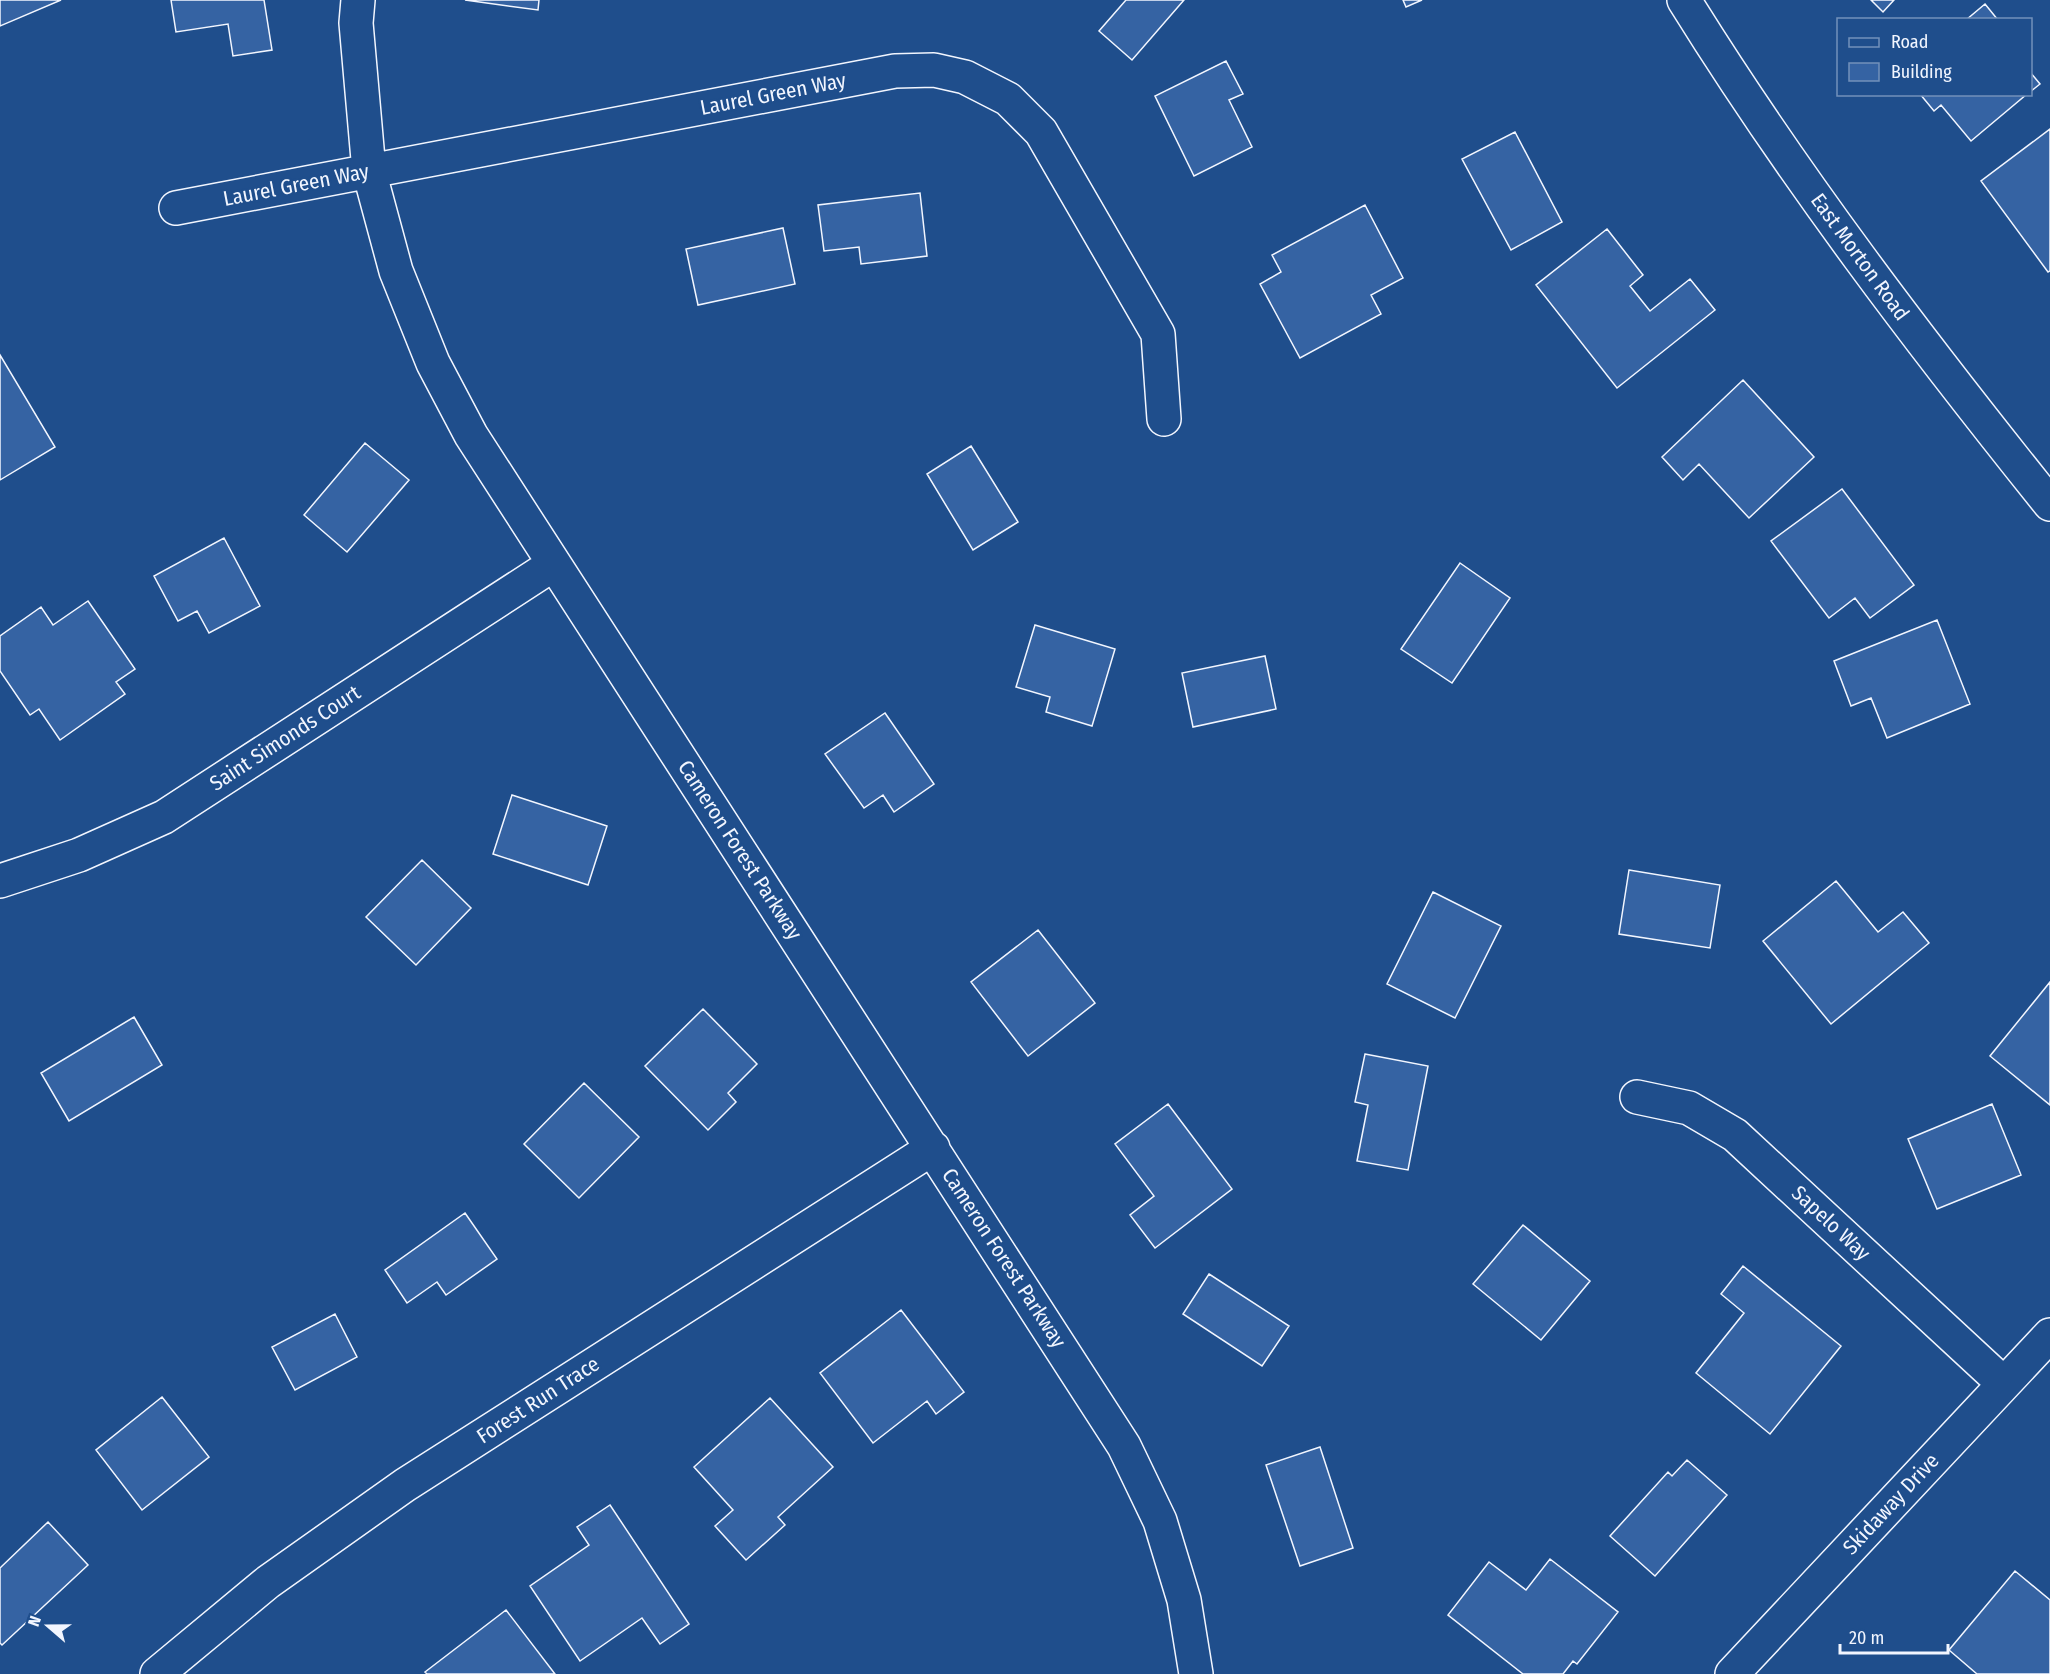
<svg xmlns="http://www.w3.org/2000/svg" width="2050" height="1674" font-family="'Fira Sans Condensed',sans-serif">
  <style>
    .building { fill: #3563a3; stroke: #f2f6ff; stroke-width: 1.5 }
    .lines { fill: none; stroke-linecap: round; stroke-linejoin: round }
    .street-casing { stroke: #f2f6ff; stroke-width: 36 }
    .street { stroke: #1f4e8c; stroke-width: 33 }
    .labels { text-anchor: middle; dominant-baseline: central; stroke-width: 4.5; stroke-linejoin: round; paint-order: stroke }
    .street-label { font-size: 21px; fill: #f2f6ff; stroke: #1f4e8c }
  </style>
  <rect width="100%" height="100%" fill="#1f4e8c"/>
  <path class="building" d="M0,0H61L0,26Z
    M171,0H264L272,50L233,56L228,24L176,32Z
    M465,0H539L538,10Z
    M1126,0H1184L1132,60L1099,31Z
    M1403,0H1422L1406,7Z
    M1871,0H1894L1883,12Z
    M1985,4L1998,20H1966Z
    M1226,61L1243,94L1229,100L1252,147L1194,176L1155,96Z
    M2030,72L2040,84L2030,92Z
    M1920,94H2027L1971,141L1941,105L1934,111Z
    M2050,129V271L2048,272L1981,181Z
    M1515,132L1562,222L1511,250L1462,159Z
    M920,193L927,256L861,264L859,247L824,251L818,205Z
    M1365,205L1403,278L1371,295L1381,314L1300,358L1260,284L1281,272L1272,255Z
    M783,228L795,284L698,305L686,249Z
    M1607,229L1643,275L1630,286L1650,311L1690,279L1715,310L1617,388L1536,285Z
    M0,355L55,447L0,480Z
    M1743,380L1814,457L1749,518L1699,464L1683,480L1662,457Z
    M365,443L409,480L347,552L304,515Z
    M971,446L1018,522L973,550L927,474Z
    M1842,489L1914,585L1870,618L1855,598L1829,618L1771,541Z
    M224,538L260,606L209,633L197,611L178,621L154,576Z
    M1460,563L1510,598L1452,683L1401,649Z
    M88,601L135,669L116,682L125,694L60,740L39,709L30,715L0,671V636L41,607L53,625Z
    M1937,620L1970,704L1887,738L1871,698L1851,706L1834,661Z
    M1035,625L1115,649L1092,726L1046,712L1050,697L1016,687Z
    M1265,656L1276,709L1193,727L1182,673Z
    M885,713L934,784L894,812L883,795L864,808L825,754Z
    M512,795L607,826L588,885L493,854Z
    M422,860L471,908L416,965L366,917Z
    M1629,870L1720,885L1710,948L1619,934Z
    M1836,881L1878,932L1903,912L1929,943L1831,1024L1763,941Z
    M1433,892L1501,926L1455,1018L1387,984Z
    M1038,930L1095,1003L1028,1056L971,982Z
    M2050,982V1105L1990,1056Z
    M703,1009L757,1064L728,1093L736,1102L708,1130L645,1066Z
    M134,1017L162,1065L69,1121L41,1073Z
    M1365,1054L1428,1066L1408,1170L1357,1161L1368,1105L1355,1102Z
    M584,1083L639,1137L579,1198L524,1144Z
    M1168,1104L1232,1189L1155,1248L1130,1215L1154,1196L1115,1144Z
    M1992,1104L2021,1175L1937,1209L1908,1139Z
    M465,1213L497,1259L446,1295L437,1282L407,1303L385,1270Z
    M1523,1225L1590,1281L1541,1340L1473,1284Z
    M1743,1266L1841,1346L1770,1434L1696,1373L1744,1313L1721,1294Z
    M1209,1274L1289,1326L1262,1366L1183,1314Z
    M901,1310L964,1392L936,1414L927,1401L873,1443L820,1373Z
    M335,1314L357,1357L295,1390L272,1347Z
    M162,1397L209,1457L142,1510L96,1450Z
    M770,1398L833,1467L778,1517L785,1525L746,1560L715,1526L733,1510L694,1467Z
    M1320,1447L1353,1548L1300,1566L1266,1465Z
    M1687,1460L1727,1495L1655,1576L1610,1536L1668,1472L1672,1476Z
    M610,1505L689,1624L660,1644L642,1618L580,1661L530,1586L589,1545L577,1527Z
    M48,1522L88,1565L2,1645L0,1643V1568Z
    M1550,1559L1618,1612L1577,1664L1573,1661L1563,1674H1523L1448,1615L1489,1562L1526,1590Z
    M2015,1571L2050,1600V1674H1977L1949,1650Z
    M506,1610L555,1674H427L425,1672Z"/>
  <g class="lines">
    <defs>
      <path id="street" d="M358,0L356,23L369,171L396,271L433,363L471,435L1124,1446L1160,1521L1184,1600L1196,1674
        M1684,0C1794,177 1920,342 2050,504
        M176,208L895,71L934,70L965,77L1008,99L1041,132L1158,334L1164,419
        M0,881L79,855L164,817L554,564
        M1637,1097L1689,1108L1735,1135L2004,1384
        M157,1674L268,1582L405,1485L933,1148
        M1732,1674L2050,1335"/>
    </defs>
    <use href="#street" class="street-casing"/>
    <use href="#street" class="street"/>
  </g>
  <g class="labels">
    <g class="street-label">
      <text transform="translate(773 94) rotate(-11)">Laurel Green Way</text>
      <text transform="translate(296 185) rotate(-11)">Laurel Green Way</text>
      <text transform="translate(1860 257) rotate(54)">East Morton Road</text>
      <text transform="translate(285 738) rotate(-33)">Saint Simonds Court</text>
      <text transform="translate(740 850) rotate(57)">Cameron Forest Parkway</text>
      <text transform="translate(1831 1223) rotate(43)">Sapelo Way</text>
      <text transform="translate(1004 1258) rotate(57)">Cameron Forest Parkway</text>
      <text transform="translate(538 1400) rotate(-33)">Forest Run Trace</text>
      <text transform="translate(1891 1504) rotate(-47)">Skidaway Drive</text>
    </g>
  </g>
  <rect x="1837" y="18" width="195" height="78" fill="#1f4e8c" stroke="#7391ba" stroke-width="1.5"/>
  <rect x="1849" y="38" width="30" height="9" fill="#1f4e8c" stroke="#7391ba" stroke-width="1.5"/>
  <text x="1891" y="48" font-size="18" fill="#f2f6ff">Road</text>
  <rect x="1849" y="63" width="30" height="18" fill="#3563a3" stroke="#7391ba" stroke-width="1.5"/>
  <text x="1891" y="78" font-size="18" fill="#f2f6ff">Building</text>
  <g transform="translate(48 1626) rotate(290)" stroke="#1f4e8c" stroke-width="4.5" paint-order="stroke">
  <path d="M0-4.5L10 22L0 15L-10 22Z" fill="#f2f6ff"/>
  <text y="-9" font-size="16" font-weight="bold" text-anchor="middle" fill="#f2f6ff">N</text>
  </g>
  <path d="M1840 1644v9h108v-9" fill="none" stroke="#f2f6ff" stroke-width="3"/>
  <text x="1849" y="1644" font-size="18" fill="#f2f6ff" stroke="#1f4e8c" stroke-width="4.5" paint-order="stroke">20 m</text>
</svg>
